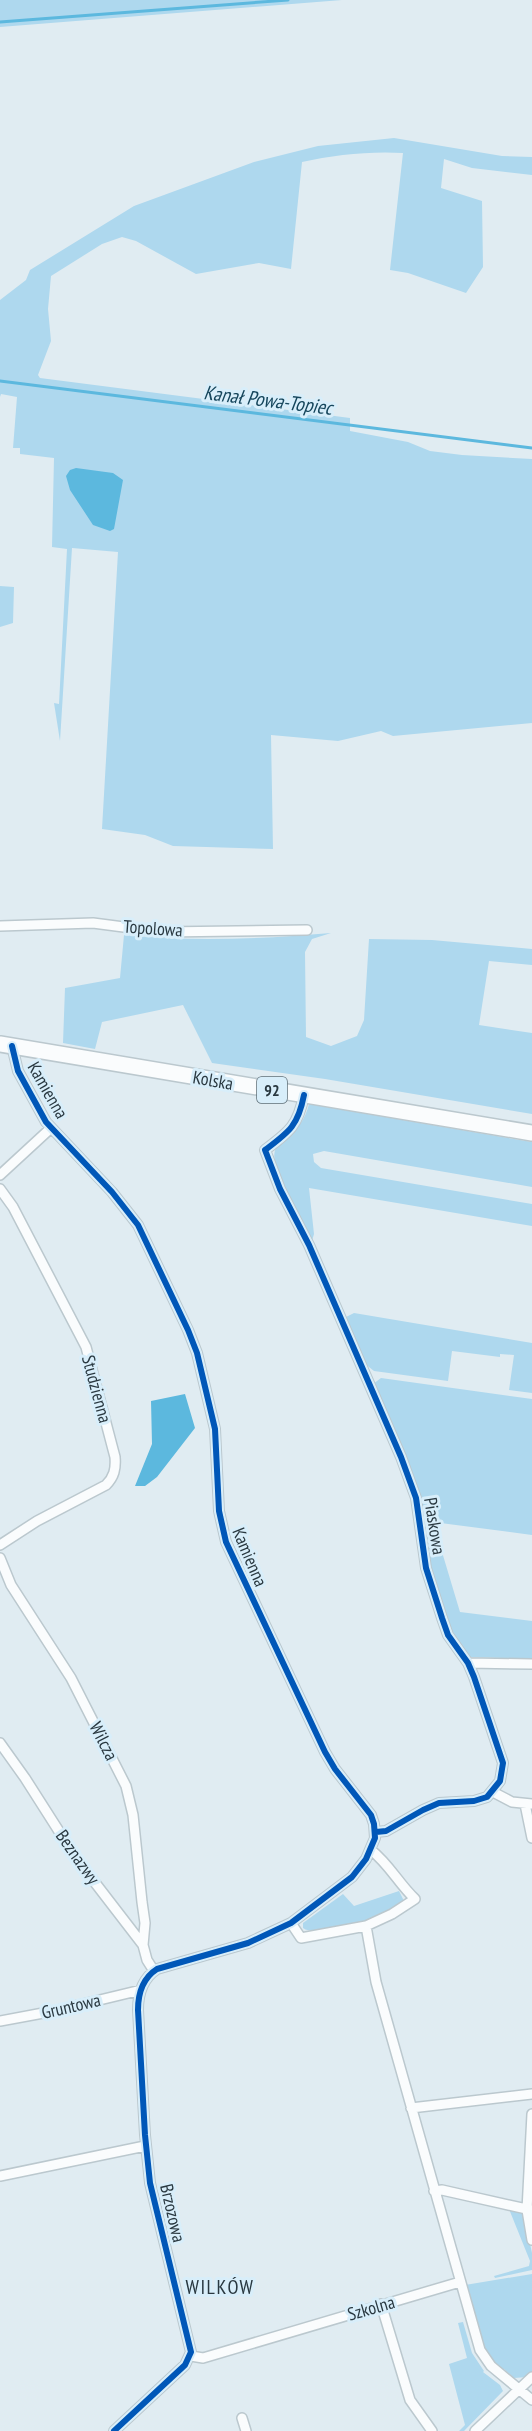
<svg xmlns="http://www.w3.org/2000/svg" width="532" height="2431" font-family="'PT Sans Narrow',sans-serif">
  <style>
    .green { fill: #aed8ee }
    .water { fill: #5cb8de }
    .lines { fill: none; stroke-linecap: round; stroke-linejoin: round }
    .stream { stroke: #5cb8de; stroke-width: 3 }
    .street-casing { stroke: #bbc8ce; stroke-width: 12 }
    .primary-casing { stroke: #bbc8ce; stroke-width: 18 }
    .street { stroke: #fafcfd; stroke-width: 9 }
    .primary { stroke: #fafcfd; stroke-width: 15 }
    .cycleway-casing { stroke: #d8eefa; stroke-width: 10 }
    .cycleway { stroke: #0057b8; stroke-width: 6 }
    .labels { text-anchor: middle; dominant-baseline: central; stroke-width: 6; stroke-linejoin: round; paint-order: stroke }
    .shield { fill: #d8eefa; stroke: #5e6f78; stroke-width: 1.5 }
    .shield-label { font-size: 16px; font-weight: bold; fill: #293840 }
    .street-label { font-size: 18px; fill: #293840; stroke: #d8eefa }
    .water-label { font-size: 20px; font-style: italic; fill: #16465c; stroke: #d8eefa }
    .neighbourhood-label { font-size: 20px; letter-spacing: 1.5px; fill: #293840; stroke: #d8eefa }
  </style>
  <rect width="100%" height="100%" fill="#e0ecf2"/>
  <path class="green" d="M0,0H342L0,27Z
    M394,138L502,156L532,157V175L472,168L444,159L441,188L482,201L483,267L466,293L408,273L390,270L403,153C369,151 334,155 302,162L291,269L259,263L196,274L136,241L122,237L102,244L51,276L48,309L51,341L38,375L40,378L350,418V431L408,442L430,451L462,455L532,459V723L393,736L381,731L338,741L271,735L273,849L173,846L145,835L102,829L118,552L72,548L60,741L54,703L59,704L67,549L52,547L54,458L20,454V448H13L17,397L1,394L0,397V300L26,280L30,270L134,206L254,162L318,146Z
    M0,586L14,587L13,623L0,627Z
    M331,933L312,939L305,952L306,1037L331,1046L357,1036L364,1020L369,939L432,940L532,949V965L489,961L479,1025L532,1033V1114L325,1079L212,1063L183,1005L102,1022L95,1049L63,1043L65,988L120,978L124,935C193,942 262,939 331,933Z
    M309,1104L532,1142V1187L324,1151L313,1154L314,1162L321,1168L532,1204V1226L309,1188L314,1234L311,1244C302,1225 266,1166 276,1148C279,1145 284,1142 287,1139C298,1129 305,1119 309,1104Z
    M354,1313L532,1343V1393L509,1390L514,1355L500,1354V1357L452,1351L448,1381L374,1371L364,1363L344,1318Z
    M381,1378L532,1399V1535L433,1522L460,1612L532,1621V1659L470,1657L463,1652L445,1620L424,1539L418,1498L373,1384Z
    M399,1891L404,1901C399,1905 395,1909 389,1912C373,1921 316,1938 303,1928V1923L343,1894L354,1906Z
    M509,2209L521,2212L524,2216L532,2253V2270L495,2278L494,2276L529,2266L530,2261Z
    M532,2274V2372L527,2377L514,2378L504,2369L502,2371L485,2352L465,2285Z
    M463,2322L472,2353L484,2371L483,2372L500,2385L503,2391L464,2431H459L465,2425L449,2364L467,2358L458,2323Z"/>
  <path class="water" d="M76,468L113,473L123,480L114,529L110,531L93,525L70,490L66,476L70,470Z
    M185,1394L195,1428L157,1477L145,1486H135L152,1444L151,1401Z"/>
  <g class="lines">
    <path class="stream" d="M0,22L288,0
      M0,381L532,448"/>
    <defs>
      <path id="street" d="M0,926L93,923L162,932L307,930
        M12,1046L18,1071L46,1122L112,1192L138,1225L188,1330L197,1353L215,1429L219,1511L226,1542L325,1752L335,1769L371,1815L374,1824L375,1838L366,1859L352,1877L291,1923L248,1943L157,1969C143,1978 138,1994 138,2010L145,2135L150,2183L191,2352L185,2365L114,2431
        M304,1095C298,1126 289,1132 265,1150L280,1189L309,1245L401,1457L416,1498L426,1568L442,1618L448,1635L468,1663L474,1677L503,1763L500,1781L487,1797L474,1801L439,1803L423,1810L386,1831L376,1832
        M0,1175L51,1128
        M0,1189L13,1207L86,1347L115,1457C116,1469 114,1477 106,1485L37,1521L0,1545
        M0,1558L11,1585L71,1678L126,1786L133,1815L142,1902L145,1923L143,1945
        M468,1663L532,1664
        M0,1743L25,1778L76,1858L143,1945L147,1960L154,1971
        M493,1792L512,1802L532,1804
        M525,1804L532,1838
        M371,1850C389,1864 399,1884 415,1899L392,1914L366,1926L376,1982L480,2350L491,2366L532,2400
        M291,1923L301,1938L366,1926
        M0,2021L54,2011L141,1990
        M411,2108L532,2094
        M532,2114L527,2210L532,2240
        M0,2176L145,2146
        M434,2191L442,2190L531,2210
        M381,2304L410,2400L432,2431
        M191,2356L203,2358L460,2282
        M242,2418L246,2431
        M475,2431L532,2377"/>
      <path id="primary" d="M0,1044L532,1133"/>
    </defs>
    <use href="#street" class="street-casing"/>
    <use href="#primary" class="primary-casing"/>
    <use href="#street" class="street"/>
    <use href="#primary" class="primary"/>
    <defs>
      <path id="cycleway" d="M12,1046L18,1071L46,1122L112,1192L138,1225L188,1330L197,1353L215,1429L219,1511L226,1542L325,1752L335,1769L371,1815L374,1824L375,1838L366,1859L352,1877L291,1923L248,1943L157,1969C143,1978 138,1994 138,2010L145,2135L150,2183L191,2352L185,2365L114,2431
        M304,1095C298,1126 289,1132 265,1150L280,1189L309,1245L401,1457L416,1498L426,1568L442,1618L448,1635L468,1663L474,1677L503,1763L500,1781L487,1797L474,1801L439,1803L423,1810L386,1831L376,1832"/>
    </defs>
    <use href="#cycleway" class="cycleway-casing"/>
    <use href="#cycleway" class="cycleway"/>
  </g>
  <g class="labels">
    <rect class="shield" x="257" y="1077" width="30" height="26" rx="4.5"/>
    <g class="shield-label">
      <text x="272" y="1090">92</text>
    </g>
    <g class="street-label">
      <text transform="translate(153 928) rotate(4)">Topolowa</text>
      <text transform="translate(213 1080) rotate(10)">Kolska</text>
      <text transform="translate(48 1090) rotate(60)">Kamienna</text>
      <text transform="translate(97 1389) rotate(75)">Studzienna</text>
      <text transform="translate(435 1526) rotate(81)">Piaskowa</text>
      <text transform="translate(250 1557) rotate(67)">Kamienna</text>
      <text transform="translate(104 1741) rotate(63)">Wilcza</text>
      <text transform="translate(78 1857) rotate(55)">Beznazwy</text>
      <text transform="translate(71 2006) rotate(-13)">Gruntowa</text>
      <text transform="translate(173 2213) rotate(77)">Brzozowa</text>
      <text transform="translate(371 2308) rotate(-16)">Szkolna</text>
    </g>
    <g class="water-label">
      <text transform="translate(268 400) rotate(7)">Kanał Powa-Topiec</text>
    </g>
    <g class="neighbourhood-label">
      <text x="220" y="2287">WILKÓW</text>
    </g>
  </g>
</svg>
